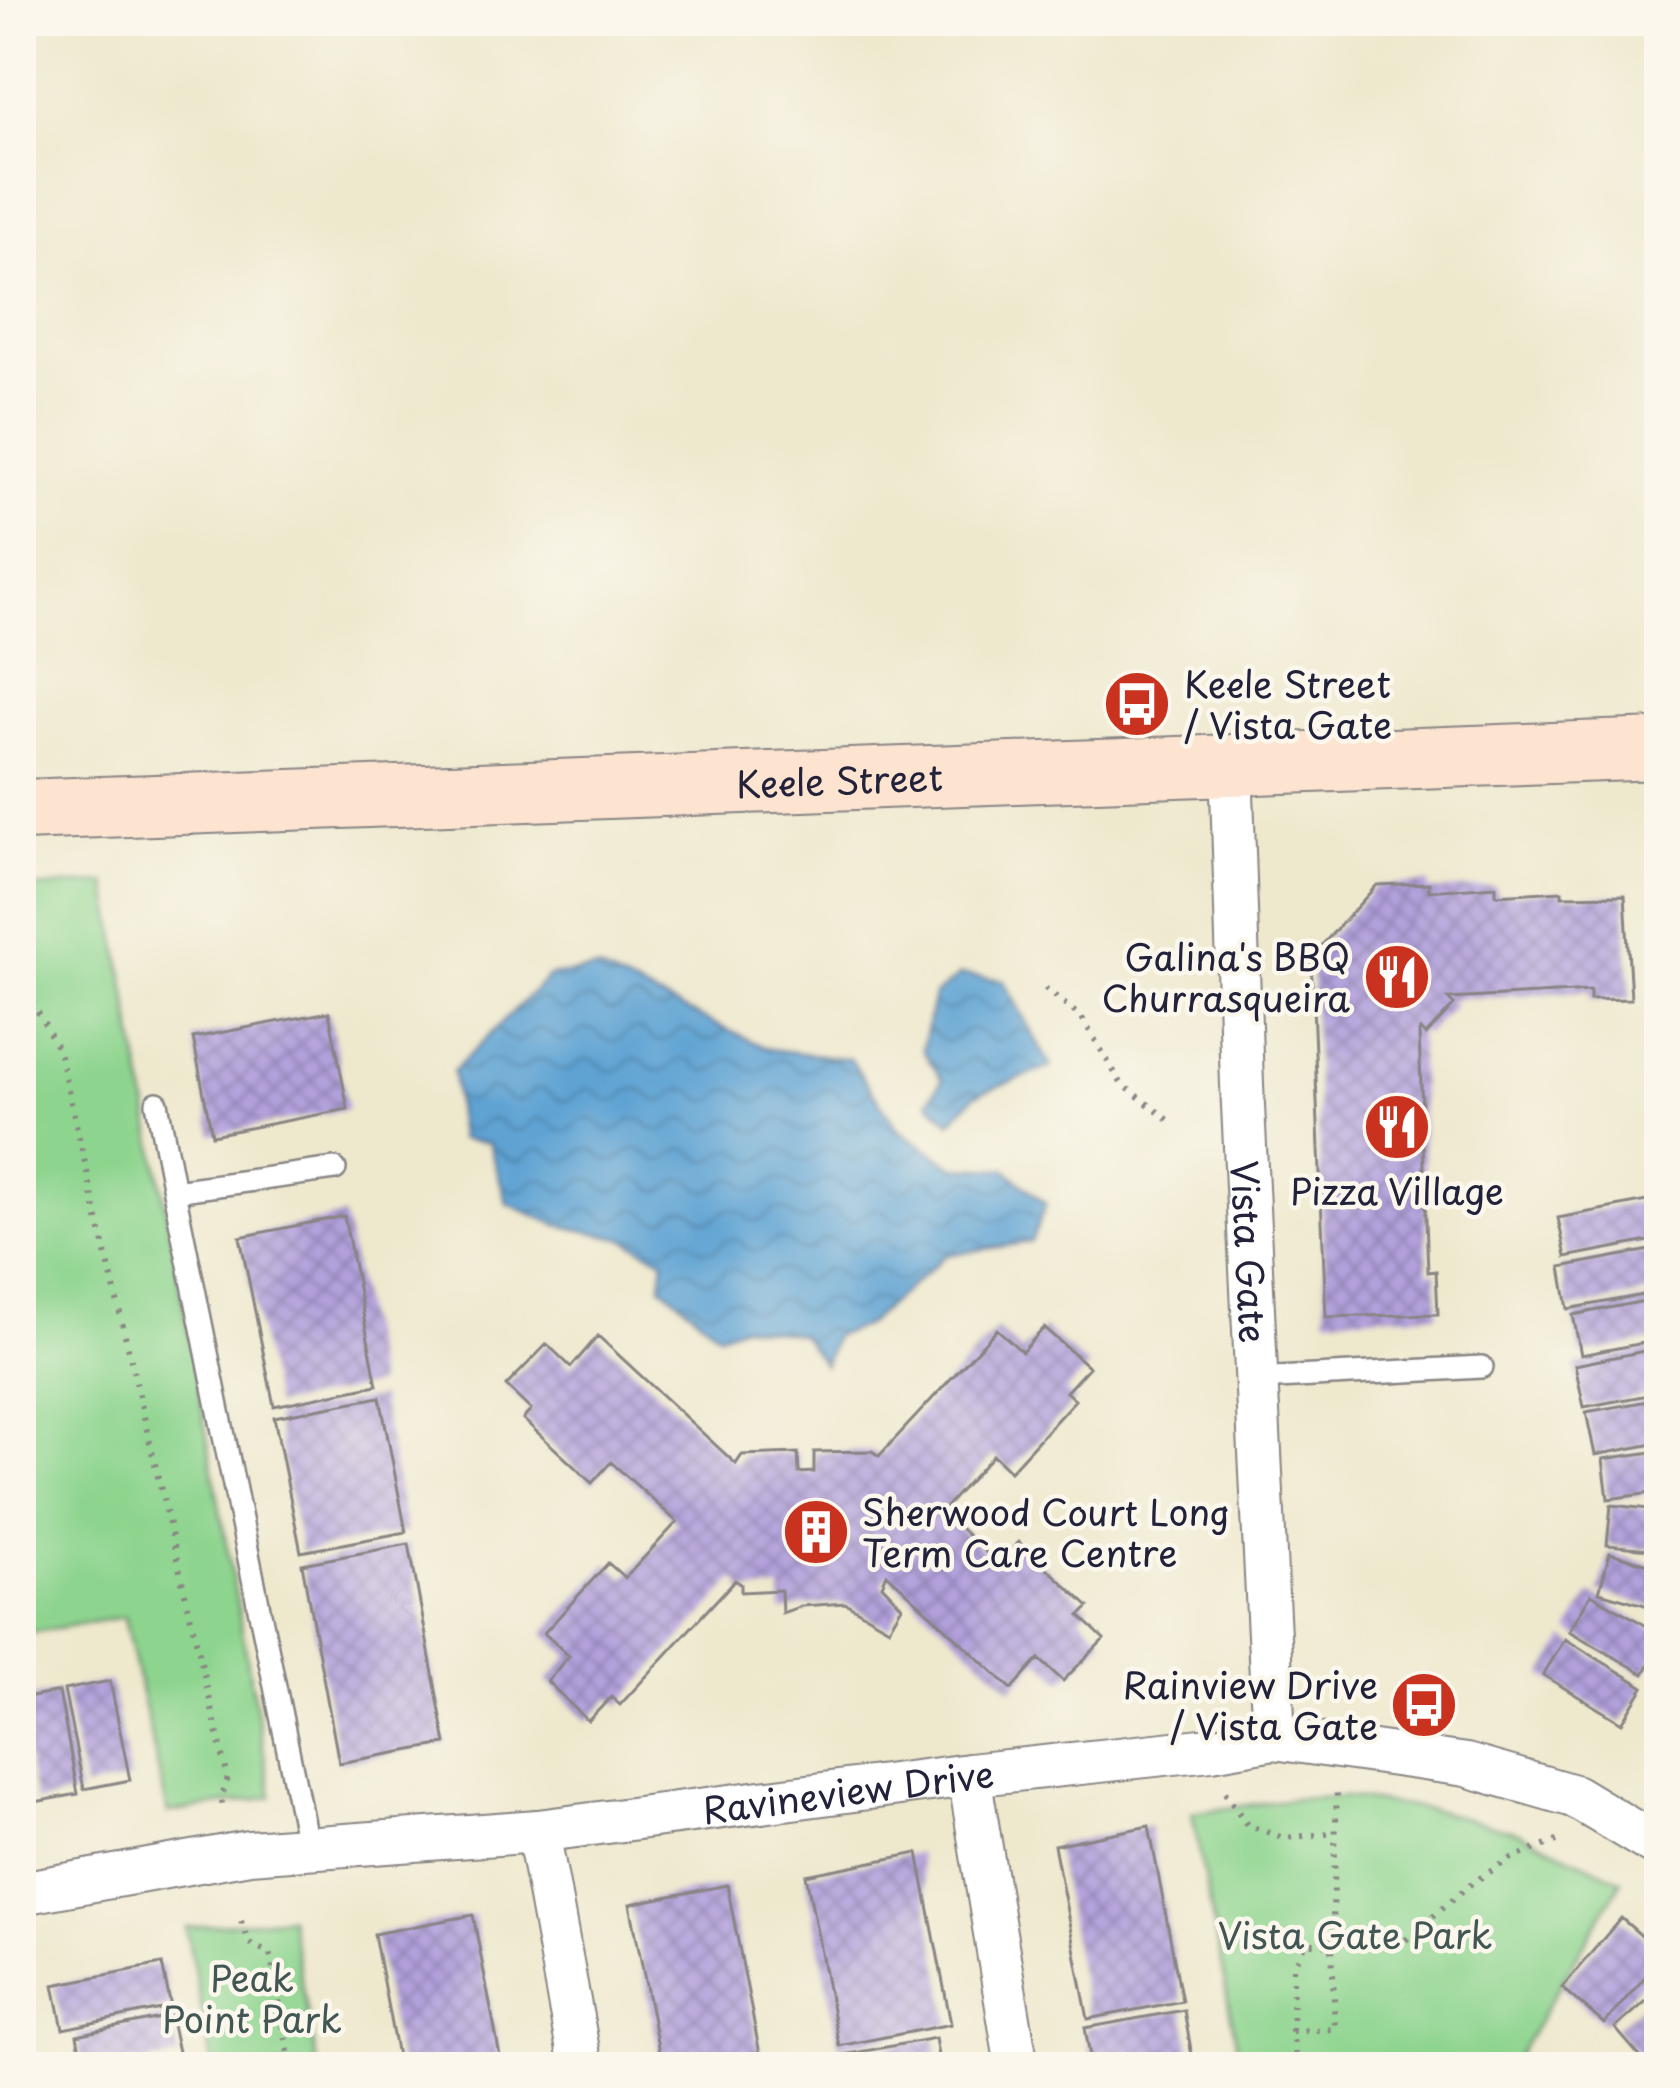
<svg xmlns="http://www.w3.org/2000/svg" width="1680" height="2088" font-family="'Playpen Sans',sans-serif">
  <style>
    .park { fill: #8dd48e; stroke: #587b64; stroke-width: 3 }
    .water { fill: url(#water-waves); stroke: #406287; stroke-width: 3 }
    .building { fill: url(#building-cross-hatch) }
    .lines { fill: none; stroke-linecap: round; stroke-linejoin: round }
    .service-casing { stroke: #888584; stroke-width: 26 }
    .minor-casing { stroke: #888584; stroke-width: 46 }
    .secondary-casing { stroke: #888584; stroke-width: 64 }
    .path { stroke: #888584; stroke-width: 6; stroke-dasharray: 3 9; stroke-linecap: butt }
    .service { stroke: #fff; stroke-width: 21 }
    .minor { stroke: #fff; stroke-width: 42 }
    .secondary { stroke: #fde4d1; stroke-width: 60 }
    .labels { text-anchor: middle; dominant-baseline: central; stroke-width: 9; stroke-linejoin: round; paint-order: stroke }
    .poi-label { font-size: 36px; fill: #22223b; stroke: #fbf7ec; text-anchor: start }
    .street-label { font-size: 36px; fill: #22223b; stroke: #fbf7ec }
    .park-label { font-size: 36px; fill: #425754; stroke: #fbf7ec }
  </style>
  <defs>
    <pattern id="water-waves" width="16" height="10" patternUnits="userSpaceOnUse" patternTransform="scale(3)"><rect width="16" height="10" fill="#5ea3d3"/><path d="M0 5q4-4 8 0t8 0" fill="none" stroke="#4d84ac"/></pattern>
    <pattern id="building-cross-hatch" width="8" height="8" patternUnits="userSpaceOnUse" patternTransform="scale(3)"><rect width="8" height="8" fill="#b3a1dc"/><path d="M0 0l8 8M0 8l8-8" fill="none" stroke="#9183b4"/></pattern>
  </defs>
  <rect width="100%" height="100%" fill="#fbf7ec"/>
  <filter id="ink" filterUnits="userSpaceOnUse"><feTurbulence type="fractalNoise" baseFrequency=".00833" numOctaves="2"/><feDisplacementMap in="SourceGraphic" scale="24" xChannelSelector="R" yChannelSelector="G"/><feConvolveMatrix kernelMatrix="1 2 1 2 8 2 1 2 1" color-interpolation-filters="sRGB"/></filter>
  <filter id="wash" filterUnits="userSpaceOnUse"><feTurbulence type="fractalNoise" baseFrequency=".004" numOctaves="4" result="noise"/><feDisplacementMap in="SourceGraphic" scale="48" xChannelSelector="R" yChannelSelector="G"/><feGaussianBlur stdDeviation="2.7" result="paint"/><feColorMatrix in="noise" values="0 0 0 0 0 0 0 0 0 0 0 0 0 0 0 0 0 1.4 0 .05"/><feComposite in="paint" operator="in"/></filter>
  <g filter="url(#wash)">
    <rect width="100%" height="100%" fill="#eee8cd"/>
    <path class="park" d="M107,883L272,1797L168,1813L124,1617L21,1634V889Z
      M1346,1797L1437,1811L1518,1832L1622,1880L1511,2067H1241L1192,1813L1292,1799Z
      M289,1917L318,2067H213L186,1928Z"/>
    <path class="water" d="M598,970L769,1049L850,1059L899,1130L955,1167L1006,1169L1046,1204L1031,1242L946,1255L865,1326L834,1336L824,1365L801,1335L743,1325L719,1334L661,1285L664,1260L625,1239L557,1225L507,1203L489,1143L459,1139L453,1071L549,976Z
      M960,975L1003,980L1051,1067L975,1095L951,1122L928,1101L942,1080L922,1049L934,995Z"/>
    <g id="blocks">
      <path class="building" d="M1429,883V891L1496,886V895L1562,891V896L1625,895L1631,999L1590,1000V991L1448,999L1454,1005L1426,1035L1420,1030L1419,1033L1428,1272L1436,1271L1438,1314L1326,1317L1311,957L1377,885Z
        M329,1012L348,1109L212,1135L193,1038Z
        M1647,1201L1654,1240L1566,1257L1558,1218Z
        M344,1216L377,1385L274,1406L240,1237Z
        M1655,1249L1659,1292L1568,1309L1561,1267Z
        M1655,1299L1659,1340L1581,1355L1573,1315Z
        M1044,1328L1089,1367L1066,1392L1075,1400L1010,1471L993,1455L942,1511L997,1563L1019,1542L1089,1607L1080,1616L1104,1639L1063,1681L1039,1659L1012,1689L887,1574L882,1585L902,1606L889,1628L845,1603L802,1606L782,1613L781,1590L741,1592V1584L735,1580L620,1705L611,1697L588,1721L547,1681L569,1656L544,1633L608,1563L625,1578L677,1522L611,1462L592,1483L523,1419L531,1410L506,1386L547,1344L571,1367L598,1336L736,1464L742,1455L798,1453L799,1473L814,1472V1452L872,1451L879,1456L997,1329L1022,1352Z
        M1659,1348V1393L1584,1407L1575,1365Z
        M380,1397L406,1532L301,1552L274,1417Z
        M1659,1399V1443L1595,1455L1586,1412Z
        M1659,1451V1492L1608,1499L1603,1459Z
        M1611,1505L1659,1510V1550L1607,1545Z
        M409,1544L446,1744L339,1763L302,1564Z
        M1610,1553L1659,1567V1609L1599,1592Z
        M1591,1594L1659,1633V1647L1644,1674L1569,1631Z
        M1565,1639L1644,1687L1622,1723L1543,1675Z
        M110,1681L130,1780L84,1789L64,1690Z
        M59,1692L78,1794L35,1802L21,1724V1699Z
        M1149,1826L1182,2001L1088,2019L1054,1845Z
        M918,1853L951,2024L839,2046L806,1875Z
        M727,1885L761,2059L720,2067H662L630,1904Z
        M473,1915L502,2067H399L374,1934Z
        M1621,1918L1659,1951V1961L1604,2024L1562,1987Z
        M162,1964L171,2007L63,2029L54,1985Z
        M1659,1990V2063L1649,2067L1615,2028Z
        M1184,2010L1194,2067H1092L1085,2028Z
        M170,2016L179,2056L125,2067H83L77,2035Z
        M935,2038L940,2067H840L838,2056Z"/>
    </g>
  </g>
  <g filter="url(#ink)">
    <use href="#blocks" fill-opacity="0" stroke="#888584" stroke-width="3"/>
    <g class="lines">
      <defs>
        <path id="service" d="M157,1103L174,1191
          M1258,1379L1482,1367
          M308,1848L174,1191L335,1169"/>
        <g id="minor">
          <path id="s1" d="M1231,763L1242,1085L1274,1738"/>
          <path d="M969,1775L1017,2067"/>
          <path d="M538,1831L581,2067"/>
          <path id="s2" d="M21,1893L249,1852L538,1831L969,1775L1211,1749L1274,1738L1466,1765L1574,1796L1659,1847"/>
        </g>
        <g id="secondary">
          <path id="s3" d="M21,810L1659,749"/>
        </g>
      </defs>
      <use href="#service" class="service-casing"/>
      <use href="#minor" class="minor-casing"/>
      <use href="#secondary" class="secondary-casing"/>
      <path class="path" d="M21,980L59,1051L228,1778L221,1796L223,1812
        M1045,988L1082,1018L1121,1083L1175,1125
        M1225,1792L1247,1825L1284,1838L1335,1833
        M241,1921L249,1943L270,1953L291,2067
        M1292,2031L1293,1968L1306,1944L1400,1945L1469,1885L1510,1859L1557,1841
        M1297,2067L1292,2031L1335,2029L1332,1945L1337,1789"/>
      <use href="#service" class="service"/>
      <use href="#minor" class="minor"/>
      <use href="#secondary" class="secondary"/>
    </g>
  </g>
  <defs>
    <symbol id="bus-disc" viewBox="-11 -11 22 22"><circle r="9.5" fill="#c8321e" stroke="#fbf7ec"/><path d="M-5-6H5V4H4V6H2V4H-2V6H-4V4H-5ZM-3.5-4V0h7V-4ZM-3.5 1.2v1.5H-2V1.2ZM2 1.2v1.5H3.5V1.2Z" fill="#fff"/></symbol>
    <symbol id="restaurant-disc" viewBox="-11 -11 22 22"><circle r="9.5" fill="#c8321e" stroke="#fbf7ec"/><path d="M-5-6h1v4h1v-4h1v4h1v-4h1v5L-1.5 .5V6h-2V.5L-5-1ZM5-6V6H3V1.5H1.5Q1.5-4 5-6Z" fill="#fff"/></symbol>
    <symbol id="building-disc" viewBox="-11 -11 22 22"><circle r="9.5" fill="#c8321e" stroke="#fbf7ec"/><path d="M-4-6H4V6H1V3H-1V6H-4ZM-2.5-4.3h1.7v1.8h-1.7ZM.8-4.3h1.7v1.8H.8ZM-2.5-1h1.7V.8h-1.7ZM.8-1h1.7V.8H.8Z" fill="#fff"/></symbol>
  </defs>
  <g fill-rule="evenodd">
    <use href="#bus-disc" x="1099" y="666" width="76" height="76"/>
    <use href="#restaurant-disc" x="1359" y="939" width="76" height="76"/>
    <use href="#restaurant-disc" x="1359" y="1089" width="76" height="76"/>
    <use href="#building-disc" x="778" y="1494" width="76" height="76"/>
    <use href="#bus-disc" x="1386" y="1667" width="76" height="76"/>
  </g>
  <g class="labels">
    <g class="poi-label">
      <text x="1184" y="683">Keele Street<tspan x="1184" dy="41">/ Vista Gate</tspan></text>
      <text x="1350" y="956" text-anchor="end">Galina's BBQ<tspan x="1350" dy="41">Churrasqueira</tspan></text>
      <text x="1397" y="1190" text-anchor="middle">Pizza Village</text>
      <text x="862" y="1511">Sherwood Court Long<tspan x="862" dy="41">Term Care Centre</tspan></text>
      <text x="1378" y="1684" text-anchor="end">Rainview Drive<tspan x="1378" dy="41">/ Vista Gate</tspan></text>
    </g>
    <g class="street-label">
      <text stroke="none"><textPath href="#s3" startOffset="819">Keele Street</textPath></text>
      <text stroke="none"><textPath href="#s1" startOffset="489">Vista Gate</textPath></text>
      <text stroke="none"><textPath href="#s2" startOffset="834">Ravineview Drive</textPath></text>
    </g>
    <g class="park-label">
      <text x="1355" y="1934">Vista Gate Park</text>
      <text x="252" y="1977">Peak<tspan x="252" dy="41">Point Park</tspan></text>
    </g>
  </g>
  <rect width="1680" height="2088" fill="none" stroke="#fbf7ec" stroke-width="72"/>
</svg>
